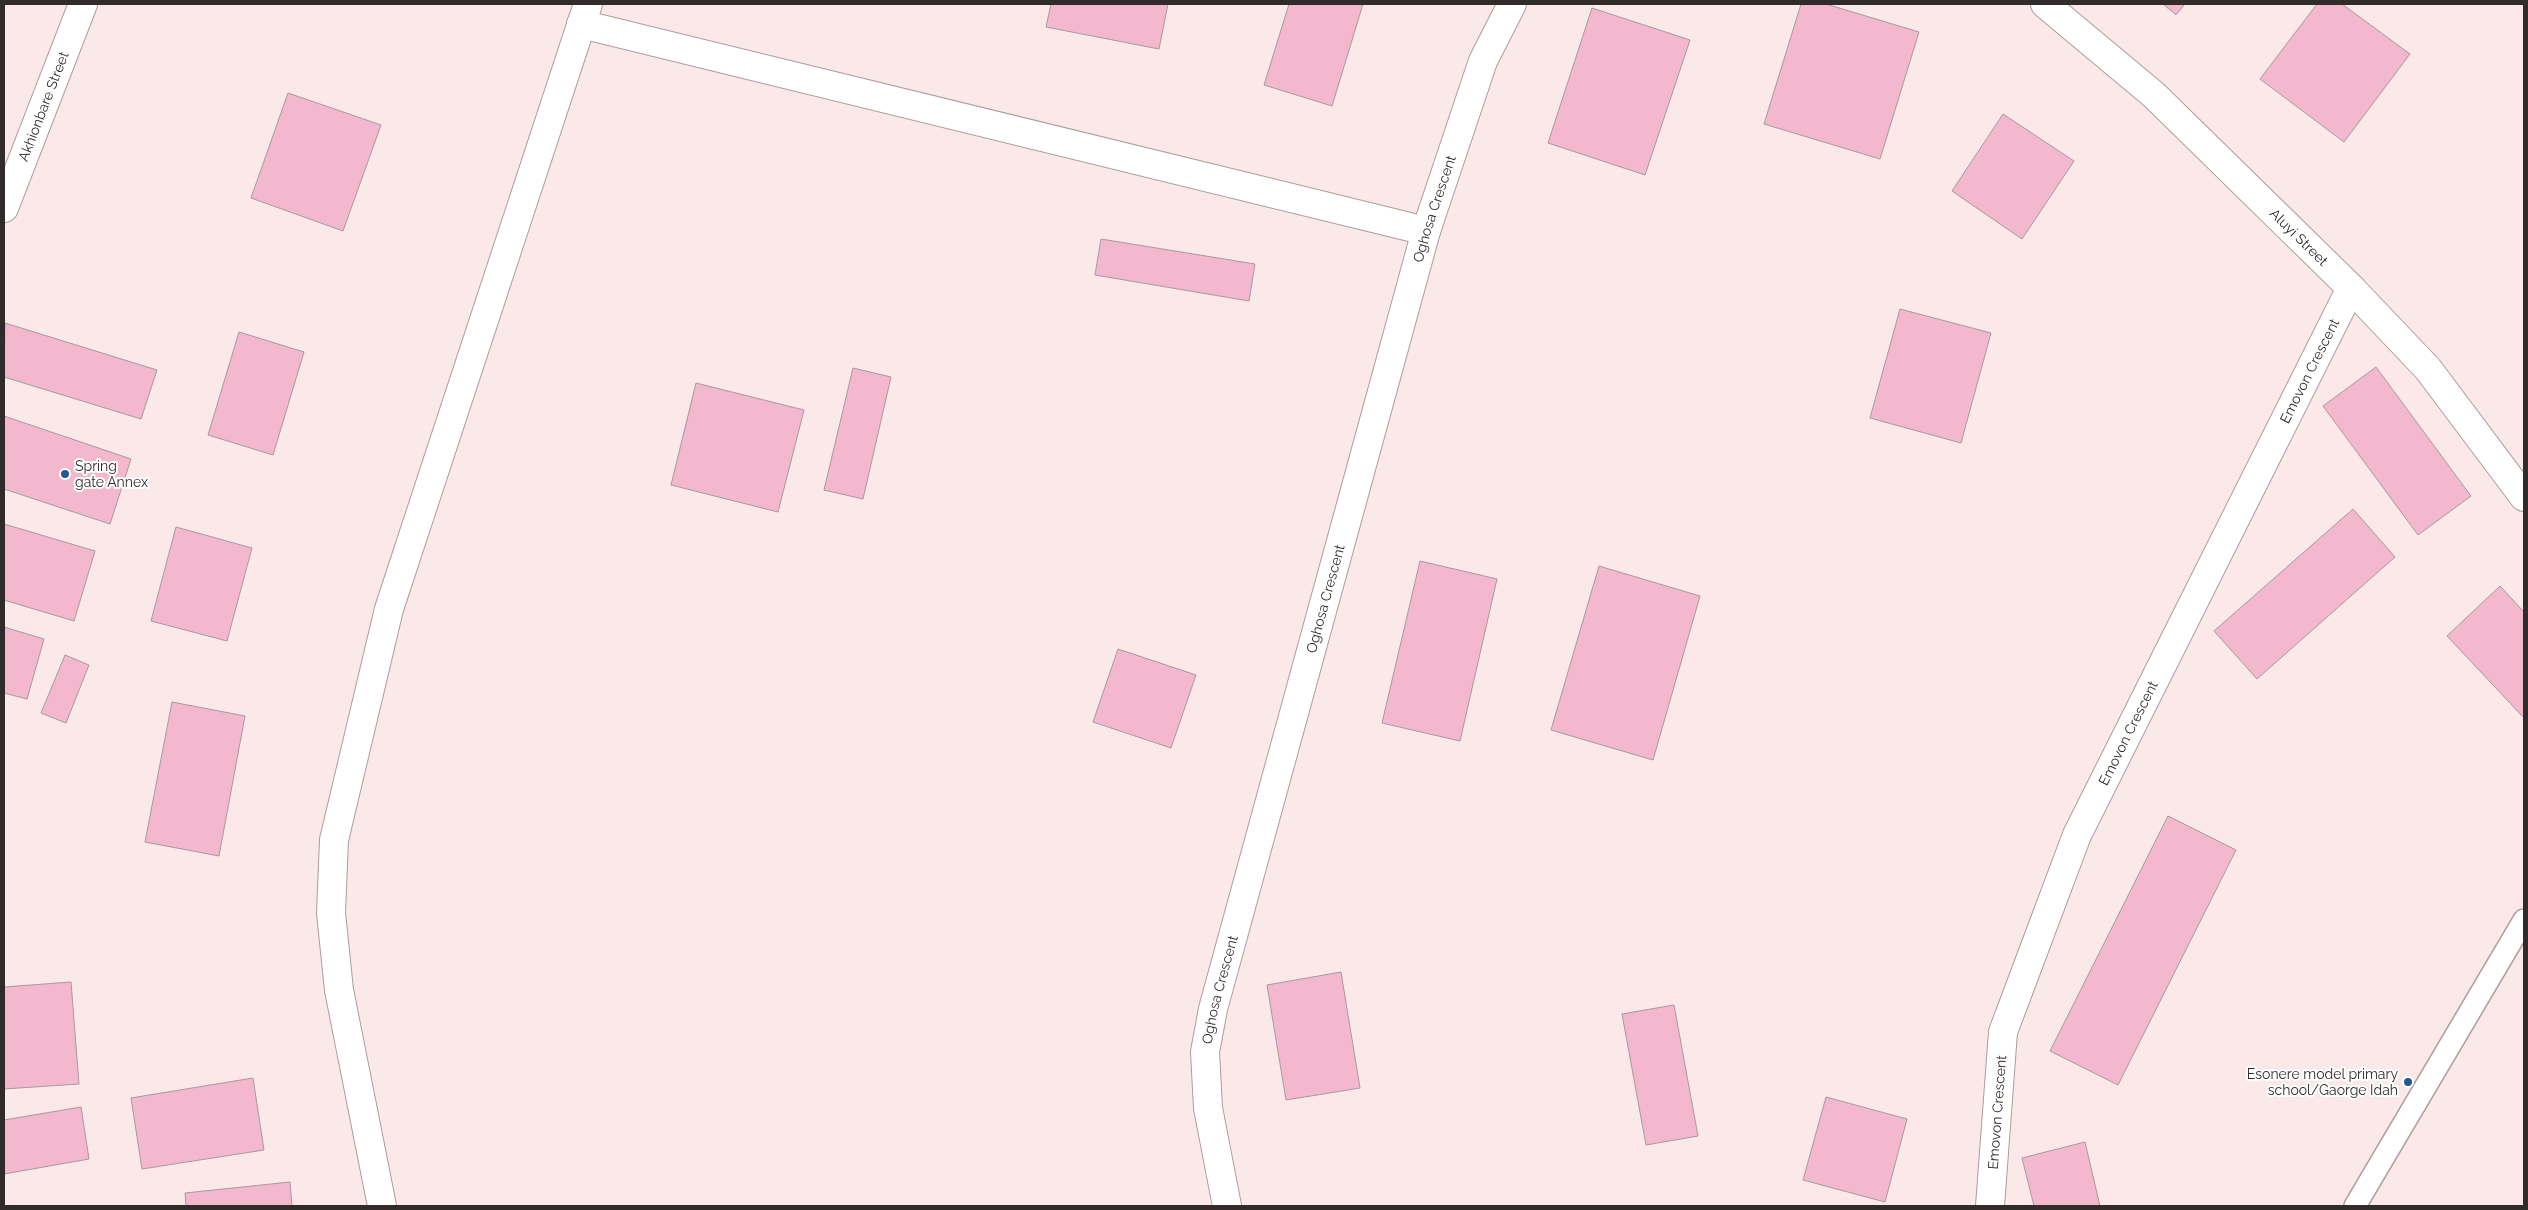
<svg xmlns="http://www.w3.org/2000/svg" width="2528" height="1210" font-family="Raleway,sans-serif">
  <style>
    .building { fill: #f3b8cd; stroke: #a8999e }
    .lines { fill: none; stroke-linecap: round; stroke-linejoin: round }
    .lane-casing { stroke: #ac9d9c; stroke-width: 24 }
    .street-casing { stroke: #ac9d9c; stroke-width: 30 }
    .lane { stroke: #fff; stroke-width: 21 }
    .street { stroke: #fff; stroke-width: 28 }
    .poi-dot { fill: #215991; stroke: #fff; stroke-width: 2 }
    .labels { text-anchor: middle; dominant-baseline: central; stroke-width: 4; stroke-linejoin: round; paint-order: stroke }
    .street-label { font-size: 14px; fill: #312b2b; stroke: #fff }
    .poi-label { font-size: 14px; fill: #312b2b; stroke: #fff; text-anchor: start }
  </style>
  <rect width="100%" height="100%" fill="#fae9e8"/>
  <path class="building" d="M1051,4H1168L1159,49L1046,27Z
    M1289,4H1363L1332,106L1264,85Z
    M1801,4H1826L1919,32L1880,159L1764,124Z
    M2163,4H2185L2176,15Z
    M2317,4H2342L2410,54L2344,142L2260,79Z
    M1592,8L1690,40L1645,175L1548,143Z
    M288,93L381,125L343,231L251,198Z
    M2003,114L2074,161L2022,239L1952,191Z
    M1101,239L1255,264L1249,301L1095,275Z
    M1900,309L1991,333L1961,443L1870,418Z
    M5,323L157,370L141,419L4,377Z
    M239,332L304,352L273,455L208,435Z
    M2376,367L2471,496L2418,535L2323,406Z
    M853,368L891,377L863,499L824,490Z
    M696,383L804,410L778,512L671,485Z
    M4,416L131,459L110,524L4,489Z
    M2353,509L2395,557L2257,679L2214,631Z
    M4,524L95,551L74,621L4,600Z
    M176,527L252,548L227,641L151,621Z
    M1420,561L1497,579L1460,741L1382,723Z
    M1599,566L1700,596L1653,760L1551,730Z
    M2500,586L2524,612V718L2447,636Z
    M4,627L44,639L27,699L4,693Z
    M1118,649L1196,675L1171,748L1093,722Z
    M65,655L89,665L66,723L41,713Z
    M172,702L245,716L219,856L145,842Z
    M2168,816L2236,850L2118,1085L2050,1051Z
    M1341,972L1360,1088L1286,1100L1267,985Z
    M71,982L79,1084L4,1089V987Z
    M1674,1005L1698,1136L1646,1145L1622,1014Z
    M253,1078L264,1150L142,1169L131,1098Z
    M1826,1097L1907,1119L1885,1202L1803,1180Z
    M81,1107L89,1159L4,1174V1120Z
    M2085,1142L2100,1206H2034L2022,1158Z
    M290,1182L292,1206H186L185,1193Z"/>
  <g class="lines">
    <defs>
      <path id="lane" d="M2355,1206L2524,920"/>
      <g id="street">
        <path id="s1" d="M2045,4L2154,95L2351,288L2428,369L2524,497"/>
        <path d="M581,24L1426,231"/>
        <path id="s2" d="M4,208L83,4"/>
        <path d="M382,1206L339,990L331,913L334,840L389,609L588,4"/>
        <path id="s3" d="M1227,1206L1208,1108L1205,1052L1213,1009L1426,231L1483,61L1512,4"/>
        <path id="s4" d="M1990,1206L2003,1032L2077,835L2351,288"/>
      </g>
    </defs>
    <use href="#lane" class="lane-casing"/>
    <use href="#street" class="street-casing"/>
    <use href="#lane" class="lane"/>
    <use href="#street" class="street"/>
  </g>
  <g class="poi-dot">
    <circle cx="65" cy="474" r="5"/>
    <circle cx="2408" cy="1082" r="5"/>
  </g>
  <g class="labels">
    <g class="street-label">
      <text stroke="none"><textPath href="#s2" startOffset="109">Akhionbare Street</textPath></text>
      <text stroke="none"><textPath href="#s3" startOffset="1030">Oghosa Crescent</textPath></text>
      <text stroke="none"><textPath href="#s1" startOffset="345">Aluyi Street</textPath></text>
      <text stroke="none"><textPath href="#s4" startOffset="904">Emovon Crescent</textPath></text>
      <text stroke="none"><textPath href="#s3" startOffset="625">Oghosa Crescent</textPath></text>
      <text stroke="none"><textPath href="#s4" startOffset="499">Emovon Crescent</textPath></text>
      <text stroke="none"><textPath href="#s3" startOffset="220">Oghosa Crescent</textPath></text>
      <text stroke="none"><textPath href="#s4" startOffset="94">Emovon Crescent</textPath></text>
    </g>
    <g class="poi-label">
      <text x="75" y="466">Spring<tspan x="75" dy="16">gate Annex</tspan></text>
      <text x="2398" y="1074" text-anchor="end">Esonere model primary<tspan x="2398" dy="16">school/Gaorge Idah</tspan></text>
    </g>
  </g>
  <rect width="2528" height="1210" fill="none" stroke="#312b2b" stroke-width="10"/>
</svg>
